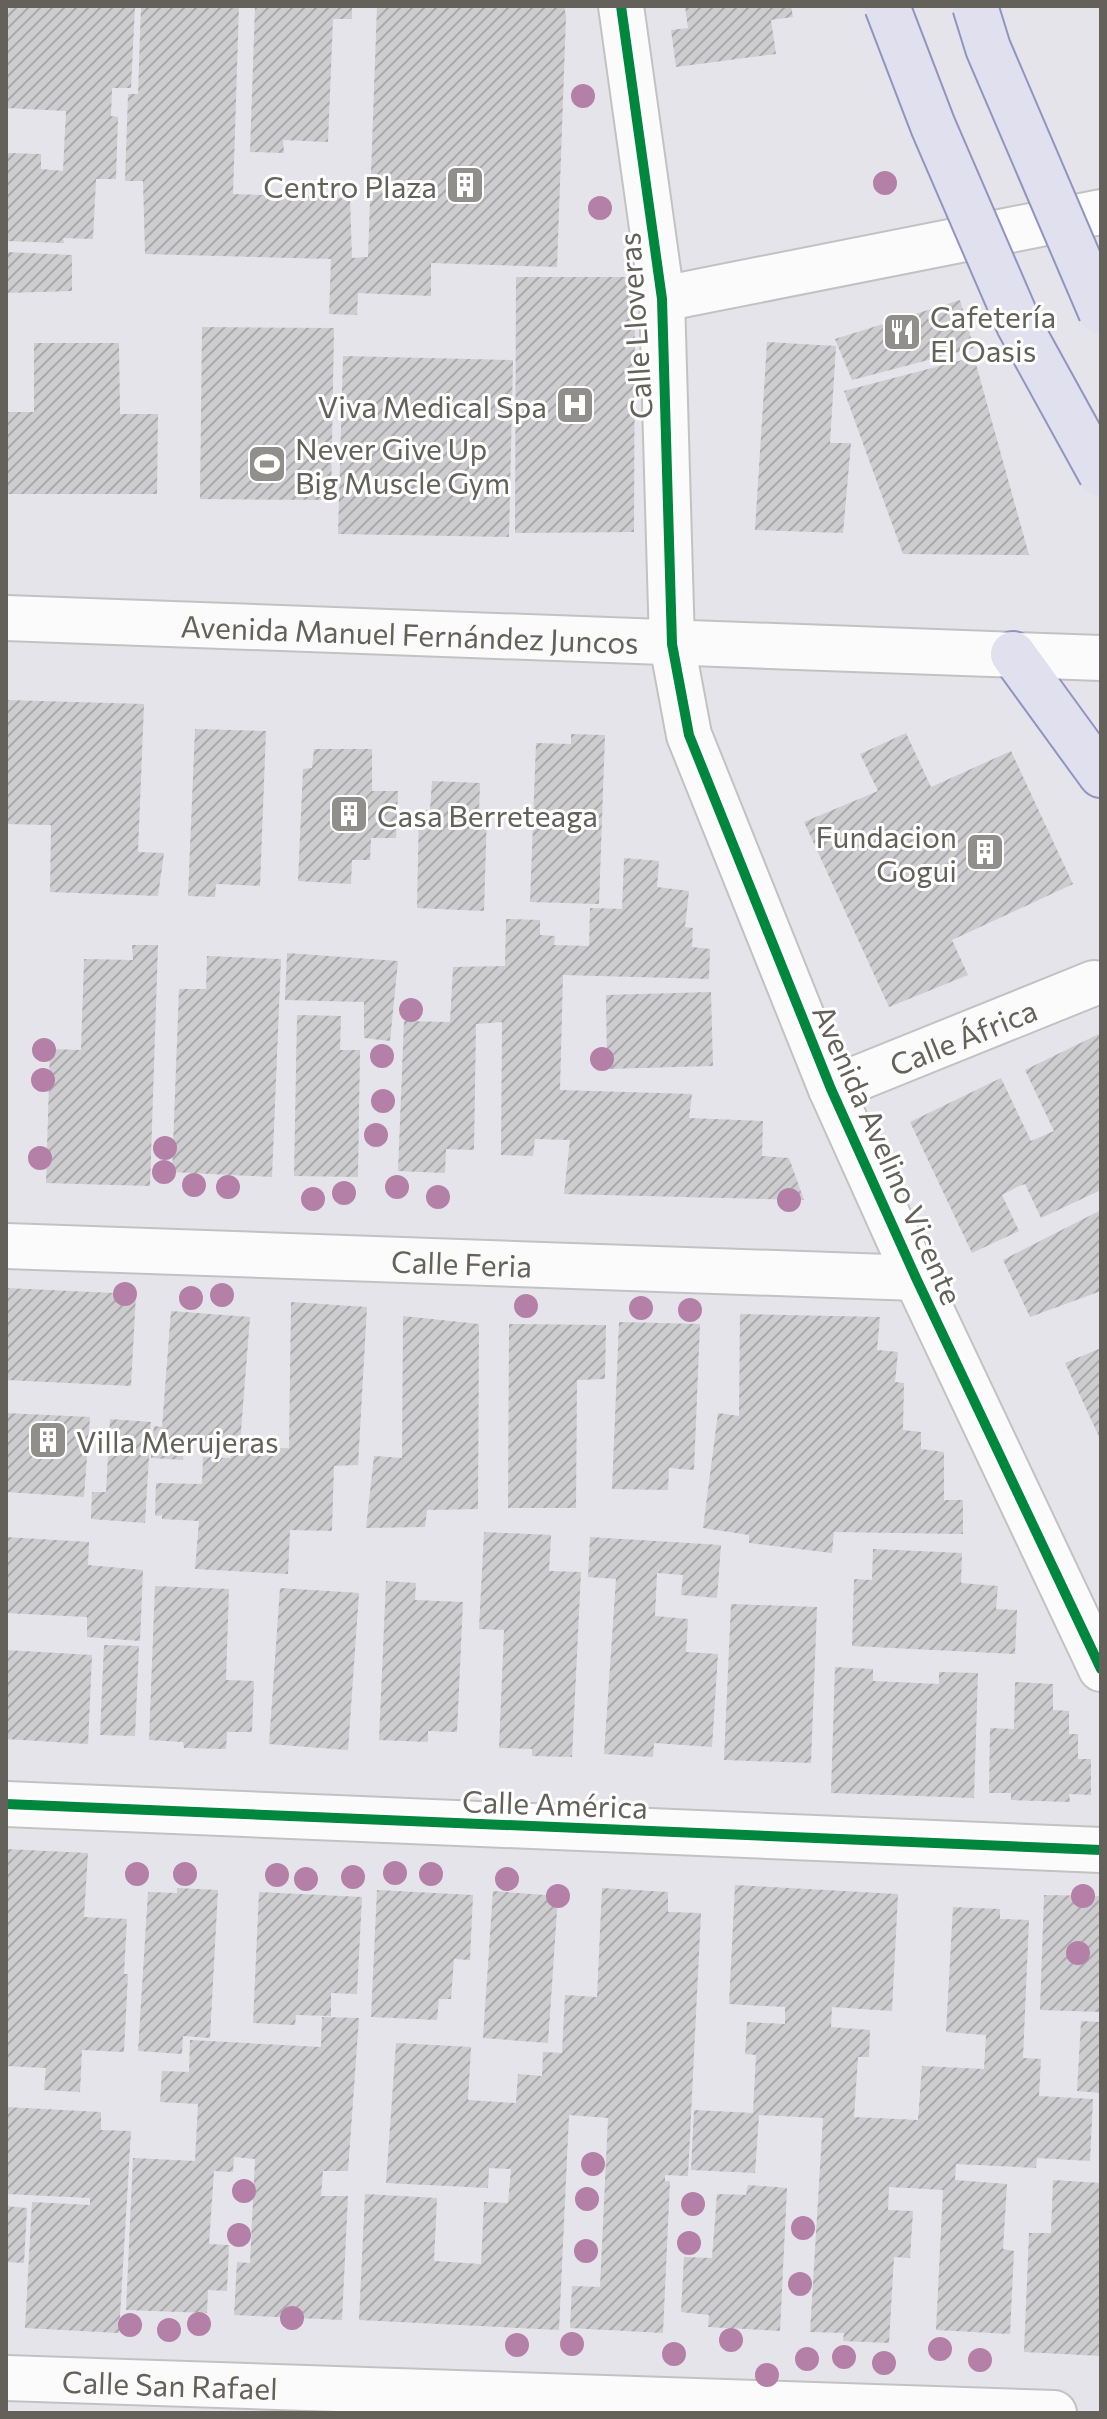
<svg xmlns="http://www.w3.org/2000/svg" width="1107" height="2419" font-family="Commissioner,sans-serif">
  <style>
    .building { fill: url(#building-hatch) }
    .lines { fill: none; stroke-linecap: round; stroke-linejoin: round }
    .street-casing { stroke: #c3c2c2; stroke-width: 48 }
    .secondary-casing { stroke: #c2c2c1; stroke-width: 48 }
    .highway-casing { stroke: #9194c2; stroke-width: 48 }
    .street { stroke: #fbfbfc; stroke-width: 44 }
    .secondary { stroke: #fbfbfc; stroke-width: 44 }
    .highway { stroke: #e0e0ee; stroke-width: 44 }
    .highway-bridge-casing { stroke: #9194c2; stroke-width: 48; stroke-linecap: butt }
    .highway-bridge { stroke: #e0e0ee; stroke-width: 44 }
    .cycleway-casing { stroke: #fff; stroke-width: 15 }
    .cycleway { stroke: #00873e; stroke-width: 10 }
    .tree { fill: #b480a7 }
    .labels { text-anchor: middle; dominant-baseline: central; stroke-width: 6; stroke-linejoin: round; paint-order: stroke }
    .poi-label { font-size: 30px; fill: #636159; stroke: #fff; text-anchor: start }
    .street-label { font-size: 30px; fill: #636159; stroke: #fff }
  </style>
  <defs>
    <pattern id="building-hatch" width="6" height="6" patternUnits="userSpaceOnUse" patternTransform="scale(2)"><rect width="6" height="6" fill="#cdcdd0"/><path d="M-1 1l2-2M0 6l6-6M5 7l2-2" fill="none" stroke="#aaaaac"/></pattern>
  </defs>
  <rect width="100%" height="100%" fill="#e4e4ea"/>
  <path class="building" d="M9,6H135L131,88H112L111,116L118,117L116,179H96L93,239L63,238L64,243L6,241V153L41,154V169L63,171L66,111L6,108V13H8Z
    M141,6H239L233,194L350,198L352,258L368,257L377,6H564L566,16L557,267L431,263V296L358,293L357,315L329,314L331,259L145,254L143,181H125L128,94H138Z
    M255,6H352V19H333L328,142L283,140L284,153L250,152Z
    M685,6H791L793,17L771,20L776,54L676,67L671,30L688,28Z
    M6,252L72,255V291L6,293Z
    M516,277H635L634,532L515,533Z
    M960,300L974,348L852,380L835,339Z
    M202,327L334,328L331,500L200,499Z
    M767,342L836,346L830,443H851L843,533L755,530Z
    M34,343H119L120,414H158L157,494H6V412H34Z
    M343,356L513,360L509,537L338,534Z
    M974,357L1029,555L903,554L844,391Z
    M6,700L144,704L138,852L164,853L158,896L50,892L51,825L6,824Z
    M195,729L266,731L260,886L216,884L215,897L188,896Z
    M906,733L931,787L1011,751L1073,884L952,940L968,975L889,1007L804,822L878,791L860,754Z
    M571,734L605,735L599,904L530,902L536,743L571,744Z
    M314,749H372V791H398L396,838H371L370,860H352L351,884L298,881L303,769L312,768Z
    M432,781L480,783L479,812H487L484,911L417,908L419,810H430Z
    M624,858L659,861L657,887L689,891L685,927L693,928L692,947L710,949L709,979L563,975L560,1090L692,1094L689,1118L763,1121L762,1156L789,1158L804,1200L564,1194L570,1140L535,1139L533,1156L501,1155L502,1022L476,1024L474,1150L446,1149L445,1173L398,1171L404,1021L450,1022L453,967L505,966L506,919L540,920V935L555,936L554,945L589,946L590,908L622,909Z
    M132,945H158L150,1186L46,1183L50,1049L81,1050L84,959L133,960Z
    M287,953L398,961L390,1041L364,1038V1002L285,1000Z
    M207,956L281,959L272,1177L172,1172L179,989H206Z
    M711,992L713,1066L607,1069L606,995Z
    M297,1015L341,1016L340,1050H360L358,1177L294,1176Z
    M1101,1033V1190L1041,1218L1025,1184L1019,1186L1002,1195L1019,1231L972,1253L910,1122L1001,1078L1031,1141L1054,1131L1025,1070Z
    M1101,1210V1291L1030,1317L1003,1260Z
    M6,1288L136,1294L131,1386L6,1380Z
    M291,1302L367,1307L358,1465L334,1466L332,1531L290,1530L288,1574L195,1569L199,1521L162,1519V1515L155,1516L156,1483L202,1484L203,1457L231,1458V1449L289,1448Z
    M171,1311L250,1317L240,1444L185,1439L183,1460L151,1458L154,1426L162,1427Z
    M740,1314L880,1317L877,1350L898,1352L895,1382L904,1383L903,1430L921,1432V1449L944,1452V1500H963V1534L834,1532L832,1553L749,1543V1535L703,1528L718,1413L739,1416Z
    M403,1316L479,1324L478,1509L427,1510L425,1527L366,1528L374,1456L402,1458Z
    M619,1322L700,1324L694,1470L669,1468L668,1490L612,1489Z
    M509,1324L606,1325L605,1379L577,1380L576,1508H508Z
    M1101,1348V1441L1065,1363Z
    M6,1413L90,1417L84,1497L6,1492Z
    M110,1419L151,1422L145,1523L91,1519L92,1492H106Z
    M484,1532L551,1535L549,1571L581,1572L572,1757L532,1756V1749L499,1748L504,1630L479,1629Z
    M6,1537L89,1542L88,1565L143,1570L140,1641L87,1637V1617L6,1613Z
    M590,1537L721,1545L717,1598L681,1595L683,1575L657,1573L655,1616L688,1619L686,1652L718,1654L712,1747L654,1743L653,1757L604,1754L616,1579L588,1577Z
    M873,1549L962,1553L961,1583L998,1586L996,1609L1017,1610L1015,1654L852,1646L854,1579L872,1580Z
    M386,1581L416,1583L415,1600L463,1602L457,1732L428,1731V1742L379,1740Z
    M155,1586L229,1589L226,1680L254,1681L252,1732H227L226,1749L184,1748L183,1742L149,1740Z
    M280,1588L359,1593L348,1750L269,1744Z
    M731,1604L817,1607L811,1763L724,1760Z
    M104,1645L139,1646L135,1736L100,1735Z
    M6,1650L92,1655L88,1744L6,1739Z
    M835,1667L873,1669V1681L939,1684V1672L978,1673L974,1798L831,1793Z
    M1015,1682L1053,1684V1710L1069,1711V1734H1078V1759H1091V1795L1069,1794L1070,1802L1011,1800V1793H989L990,1728L1014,1729Z
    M6,1849L88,1853L84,1917L127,1919L124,1974H128L124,2052L82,2050L80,2092L44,2090L46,2068L6,2066Z
    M735,1885L898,1894L892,2011L832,2007L831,2027L870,2030L869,2057H858L854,2117L918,2120L922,2066L984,2069L986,2035L946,2032L953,1907L1000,1909V1919L1029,1920L1023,2058L1041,2059L1039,2096L1093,2099L1090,2161L1037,2158L1036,2168L956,2164L955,2180L1007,2184L1003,2249L1014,2251L1010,2334L936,2330L943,2190L889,2187L888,2210L913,2211L910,2258L894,2257L889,2343L843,2341L844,2333L810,2332L823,2118L759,2115L755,2173L691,2170L694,2110L753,2113L756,2055L745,2054L747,2022L785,2024V2007L729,2004Z
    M177,1888L218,1890L210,2038L183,2036L182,2054L138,2051L148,1892L177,1893Z
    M602,1888L668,1892V1912L701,1913L688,2176L665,2175V2181H670L663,2333L570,2328L572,2286L600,2287L608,2118L569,2115L559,2330L359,2320L365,2194L437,2198L434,2261L481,2264L484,2202L508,2203L511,2169L489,2168L488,2188L386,2183L396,2043L471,2047L468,2100L516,2103L518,2074L542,2076L543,2052L562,2053L565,1995L597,1997Z
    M377,1890L473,1895L470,1960L454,1959L451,1999H439L437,2020L371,2017Z
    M493,1891L558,1896L548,2043L483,2038Z
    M259,1892L362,1897L357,1994L331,1993V2016L296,2015L295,2025L253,2023Z
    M1044,1895L1101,1896V2012L1040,2010Z
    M322,2017L359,2018L348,2171H323L321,2196H348L342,2320L234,2315L237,2262L250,2263L255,2159L234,2157L233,2172L214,2171L209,2244L229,2245L227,2291L208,2290L207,2313L126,2310L133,2158L195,2161L198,2104L160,2102L162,2071L189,2072L190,2040L321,2047Z
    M1081,2021L1101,2022V2093L1077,2091Z
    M6,2107L101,2112V2130L131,2131L119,2333L25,2328L32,2202L90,2205V2198L6,2194Z
    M1053,2180L1101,2183V2356L1024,2352L1029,2233H1051Z
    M748,2185L787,2188L780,2331L708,2327L709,2315L681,2312L684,2257L712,2258L717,2194L746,2195Z
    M6,2206L27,2208L24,2263L6,2262Z"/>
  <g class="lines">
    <defs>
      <g id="street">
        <path d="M621,6L662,299L672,644L689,735L831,1089L916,1278L1101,1669"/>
        <path d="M662,299L1101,212"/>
        <path id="s1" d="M831,1089L1094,983"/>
        <path id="s2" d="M6,1246L916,1278"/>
        <path d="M6,1804L1101,1850"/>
        <path id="s3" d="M6,2378L1054,2413"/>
      </g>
      <g id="secondary">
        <path id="s4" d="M6,618L1101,658"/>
      </g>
      <path id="highway" d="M1013,654L1101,775"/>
    </defs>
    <use href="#street" class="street-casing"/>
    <use href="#secondary" class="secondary-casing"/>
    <use href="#highway" class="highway-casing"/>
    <use href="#street" class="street"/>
    <use href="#secondary" class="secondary"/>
    <use href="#highway" class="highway"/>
    <defs>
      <path id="highway-bridge" d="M887,6L933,126L1019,325L1101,474
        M975,6L988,48L1101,312"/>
    </defs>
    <use href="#highway-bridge" class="highway-bridge-casing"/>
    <use href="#highway-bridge" class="highway-bridge"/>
    <defs>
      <path id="cycleway" d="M621,6L662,299L672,644L689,735L831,1089L916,1278L1101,1669
        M6,1804L1101,1850"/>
    </defs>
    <use href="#cycleway" class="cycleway-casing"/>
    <use href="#cycleway" class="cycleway"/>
  </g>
  <g class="tree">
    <circle cx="583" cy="96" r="12"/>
    <circle cx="885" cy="183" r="12"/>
    <circle cx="600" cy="208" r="12"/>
    <circle cx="411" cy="1010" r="12"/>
    <circle cx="44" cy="1050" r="12"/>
    <circle cx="382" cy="1056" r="12"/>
    <circle cx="602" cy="1059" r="12"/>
    <circle cx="43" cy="1080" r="12"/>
    <circle cx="383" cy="1101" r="12"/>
    <circle cx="376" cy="1135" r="12"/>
    <circle cx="165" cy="1148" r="12"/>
    <circle cx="40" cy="1158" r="12"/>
    <circle cx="164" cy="1172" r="12"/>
    <circle cx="194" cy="1185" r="12"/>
    <circle cx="228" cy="1187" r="12"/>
    <circle cx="397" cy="1187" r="12"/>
    <circle cx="344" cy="1193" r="12"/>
    <circle cx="438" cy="1197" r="12"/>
    <circle cx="313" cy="1199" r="12"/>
    <circle cx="789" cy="1200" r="12"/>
    <circle cx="125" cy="1294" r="12"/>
    <circle cx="222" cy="1295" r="12"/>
    <circle cx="191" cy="1298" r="12"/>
    <circle cx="526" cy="1306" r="12"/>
    <circle cx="641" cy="1308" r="12"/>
    <circle cx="690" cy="1310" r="12"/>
    <circle cx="395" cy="1873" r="12"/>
    <circle cx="137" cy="1874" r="12"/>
    <circle cx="185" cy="1874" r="12"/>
    <circle cx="431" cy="1874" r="12"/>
    <circle cx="277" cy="1875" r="12"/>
    <circle cx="353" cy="1877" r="12"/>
    <circle cx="306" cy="1879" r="12"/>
    <circle cx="507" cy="1879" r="12"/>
    <circle cx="558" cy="1896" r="12"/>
    <circle cx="1083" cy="1896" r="12"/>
    <circle cx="1078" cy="1953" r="12"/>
    <circle cx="593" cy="2164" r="12"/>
    <circle cx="244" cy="2191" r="12"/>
    <circle cx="587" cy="2199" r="12"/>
    <circle cx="693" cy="2204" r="12"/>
    <circle cx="803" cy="2228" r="12"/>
    <circle cx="239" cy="2235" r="12"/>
    <circle cx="689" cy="2243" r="12"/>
    <circle cx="586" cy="2251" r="12"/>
    <circle cx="800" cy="2284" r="12"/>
    <circle cx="292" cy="2318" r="12"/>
    <circle cx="199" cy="2324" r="12"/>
    <circle cx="130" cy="2325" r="12"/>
    <circle cx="169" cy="2330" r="12"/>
    <circle cx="731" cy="2340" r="12"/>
    <circle cx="572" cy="2344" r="12"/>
    <circle cx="517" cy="2345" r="12"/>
    <circle cx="940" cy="2349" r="12"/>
    <circle cx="674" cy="2354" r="12"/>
    <circle cx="844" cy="2357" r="12"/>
    <circle cx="807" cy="2359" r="12"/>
    <circle cx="980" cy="2360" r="12"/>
    <circle cx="884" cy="2363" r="12"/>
    <circle cx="767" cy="2375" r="12"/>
  </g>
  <defs>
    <symbol id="building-square" viewBox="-11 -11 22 22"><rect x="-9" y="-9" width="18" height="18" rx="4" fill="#908f8c" stroke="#fff"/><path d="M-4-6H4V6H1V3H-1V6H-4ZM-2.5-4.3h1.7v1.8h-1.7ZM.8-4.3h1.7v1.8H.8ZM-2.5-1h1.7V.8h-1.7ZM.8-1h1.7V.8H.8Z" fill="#fff"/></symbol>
    <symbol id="restaurant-square" viewBox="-11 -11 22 22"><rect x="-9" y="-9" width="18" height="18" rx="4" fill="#908f8c" stroke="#fff"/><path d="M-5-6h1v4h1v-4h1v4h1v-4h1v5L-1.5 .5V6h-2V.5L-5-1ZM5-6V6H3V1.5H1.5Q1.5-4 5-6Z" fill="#fff"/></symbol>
    <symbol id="hospital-square" viewBox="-11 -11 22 22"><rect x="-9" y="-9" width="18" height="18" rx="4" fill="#908f8c" stroke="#fff"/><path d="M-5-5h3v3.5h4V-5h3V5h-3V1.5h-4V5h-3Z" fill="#fff"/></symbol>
    <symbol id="stadium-square" viewBox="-11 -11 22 22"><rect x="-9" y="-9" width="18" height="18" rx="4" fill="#908f8c" stroke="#fff"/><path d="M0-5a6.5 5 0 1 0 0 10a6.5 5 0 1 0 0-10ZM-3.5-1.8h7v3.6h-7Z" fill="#fff"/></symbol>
  </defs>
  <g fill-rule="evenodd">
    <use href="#building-square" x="443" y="163" width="44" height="44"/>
    <use href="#restaurant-square" x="880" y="310" width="44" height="44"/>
    <use href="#hospital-square" x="553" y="383" width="44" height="44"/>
    <use href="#stadium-square" x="245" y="442" width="44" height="44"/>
    <use href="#building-square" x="327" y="792" width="44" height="44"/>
    <use href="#building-square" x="963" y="830" width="44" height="44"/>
    <use href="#building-square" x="26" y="1418" width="44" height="44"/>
  </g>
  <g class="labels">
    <g class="poi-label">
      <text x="437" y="185" text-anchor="end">Centro Plaza</text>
      <text x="930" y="315">Cafetería<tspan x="930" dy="34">El Oasis</tspan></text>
      <text x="547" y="405" text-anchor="end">Viva Medical Spa</text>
      <text x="295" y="447">Never Give Up<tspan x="295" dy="34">Big Muscle Gym</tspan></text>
      <text x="377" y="814">Casa Berreteaga</text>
      <text x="957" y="835" text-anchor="end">Fundacion<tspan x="957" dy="34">Gogui</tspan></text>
      <text x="76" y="1440">Villa Merujeras</text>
    </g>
    <g class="street-label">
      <text transform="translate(634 326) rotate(-94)">Calle Lloveras</text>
      <text stroke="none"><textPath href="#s4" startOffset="404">Avenida Manuel Fernández Juncos</textPath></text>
      <text stroke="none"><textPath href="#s1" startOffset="142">Calle África</textPath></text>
      <text transform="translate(889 1154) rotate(66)">Avenida Avelino Vicente</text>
      <text stroke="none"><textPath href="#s2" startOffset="456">Calle Feria</textPath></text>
      <text transform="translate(555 1803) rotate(2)">Calle América</text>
      <text stroke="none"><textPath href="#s3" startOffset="164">Calle San Rafael</textPath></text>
    </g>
  </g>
  <rect width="1107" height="2419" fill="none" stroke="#636159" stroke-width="16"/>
</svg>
